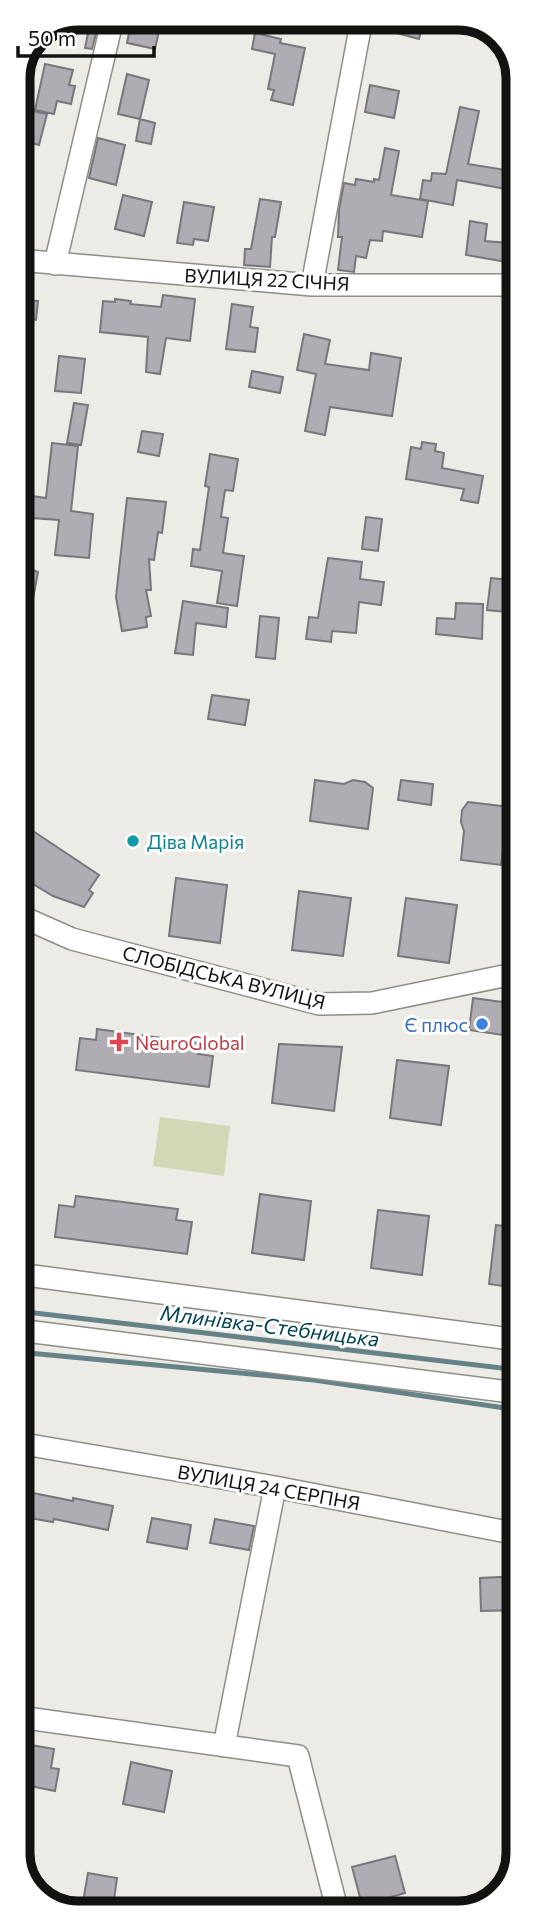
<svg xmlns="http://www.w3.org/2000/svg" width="536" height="1931" font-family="Commissioner,sans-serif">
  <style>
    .green { fill: #d2d8b5 }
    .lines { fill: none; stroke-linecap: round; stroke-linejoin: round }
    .stream { stroke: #658289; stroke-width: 5 }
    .building { fill: #afadb3; stroke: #78767b; stroke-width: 2 }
    .minor-casing { stroke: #8e8d88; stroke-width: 24 }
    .minor { stroke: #fff; stroke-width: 21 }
    .culture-dot { fill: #0f9aa8; stroke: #fff; stroke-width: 2.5 }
    .shop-dot { fill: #3f7fe0; stroke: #fff; stroke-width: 2.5 }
    .health-dot { fill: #e0444e; stroke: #fff; stroke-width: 2.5 }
    .labels { text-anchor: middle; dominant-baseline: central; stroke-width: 6; stroke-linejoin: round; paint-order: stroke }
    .street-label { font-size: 19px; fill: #121210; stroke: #fff }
    .culture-label { font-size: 19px; fill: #0d838f; stroke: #fff; text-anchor: start }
    .shop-label { font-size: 19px; fill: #366cbe; stroke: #fff; text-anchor: end }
    .health-label { font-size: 19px; fill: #be3a42; stroke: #fff; text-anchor: start }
    .water-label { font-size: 21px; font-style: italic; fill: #00434f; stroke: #fff }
    .rim { fill: none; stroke: #121210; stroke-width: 9 }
  </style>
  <rect width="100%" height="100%" fill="#ecebe5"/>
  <path class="green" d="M160,1117L230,1126L224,1176L153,1166Z"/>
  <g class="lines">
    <path class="stream" d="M18,1311L518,1370
      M18,1352L314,1380L518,1410"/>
  </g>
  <path class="building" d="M132,18L161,22L155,49L127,43Z
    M375,18H424L419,39L374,27Z
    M89,28L97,30L92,49L85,48Z
    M255,33L281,39L280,43L305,48L293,105L271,100L274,90L268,89L275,54L252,49Z
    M45,64L73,70L69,85L75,86L71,104L57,101L54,114L35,110Z
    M127,74L149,80L140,119L118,114Z
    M370,85L399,91L394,118L365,112Z
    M460,107L479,111L468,164L517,172V191L457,180L453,205L420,199L423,180L431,181L432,173L446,174Z
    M32,111L47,114L39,145L24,141Z
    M140,119L155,123L151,144L136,141Z
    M98,138L125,145L116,185L89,178Z
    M385,148L399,151L391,195L428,201L422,237L383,231L382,241L370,240L366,258L356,256L354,272L338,270L342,237H338L339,210L344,183L355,185L356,179L374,182V179L379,180Z
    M123,195L152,202L144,236L115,229Z
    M260,199L281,202L275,237H272L270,267L244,265L245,249H251Z
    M184,202L214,207L208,241L194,239L193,245L177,243Z
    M470,221L487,224L485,241L508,243L507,262L466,255Z
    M163,295L195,299L190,341L166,338L160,374L146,372L148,337L100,332L103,301L115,302V299L131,301L130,304L161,307Z
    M18,300L38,301L36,320L18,318Z
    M232,304L253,307L250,327L258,328L255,352L226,349Z
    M304,334L330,340L325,364L369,370L371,353L401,358L392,416L330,407L325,435L305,431L316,374L297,370Z
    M59,356L85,359L81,393L55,391Z
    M252,371L283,377L280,393L249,387Z
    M74,403L88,405L81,445L67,443Z
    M142,431L163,434L159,456L138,452Z
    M422,442L436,444L435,451L444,453L442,468L483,476L478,503L461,500L464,489L406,479L411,447L421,449Z
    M52,443L78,446L71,511L93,514L89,558L55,555L59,520L18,517V494L46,498Z
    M210,454L238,459L233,491L225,490L221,517L228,518L223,553L244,556L237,606L217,603L222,571L191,566L193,549L200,550L209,487L205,486Z
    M127,498L166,502L162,533L158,532L154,560L149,559L151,590H146L151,616L146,617L147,627L122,631L116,597Z
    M366,517L382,519L378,551L362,549Z
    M328,558L362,562L360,579L384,582L381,605L359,602L356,633L332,631L331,642L306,639L309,617L318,618Z
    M23,567L38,572L33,599L18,597Z
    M491,578L510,580L506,612L487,610Z
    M183,601L228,608L226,627L196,623L193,655L175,653Z
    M456,603L483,604L482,639L436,634L437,618L455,619Z
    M260,616L279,618L275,659L256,657Z
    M212,695L249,700L245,725L208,719Z
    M315,780L344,784L353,780L365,782L373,788L368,829L310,821Z
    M401,780L433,784L431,805L398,800Z
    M468,802L509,807L501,865L461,860L464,831L461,822L462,810Z
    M18,821L99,875L89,890L93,893L84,907L53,896L18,875Z
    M176,878L227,885L220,943L169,936Z
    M299,891L351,898L343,956L292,950Z
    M406,898L457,905L449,963L398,956Z
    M473,998L518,1004L516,1037L469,1030Z
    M97,1029L199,1043L198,1054L213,1056L209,1087L76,1070L80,1038L96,1040Z
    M279,1044L342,1047L334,1111L272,1103Z
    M397,1060L449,1066L441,1125L390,1118Z
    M260,1194L311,1201L304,1260L252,1253Z
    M76,1196L178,1209L176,1220L192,1222L187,1254L55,1237L59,1205L74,1207Z
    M378,1210L429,1216L422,1275L371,1268Z
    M496,1225L518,1228V1288L489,1284Z
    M18,1490L73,1501V1498L113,1506L108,1530L54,1519L53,1522L18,1516Z
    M152,1518L191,1525L187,1549L147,1542Z
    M215,1519L254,1526L249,1550L210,1543Z
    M518,1576V1610L481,1611L480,1578Z
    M31,1745L54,1749L51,1768L59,1769L55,1791L25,1785Z
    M131,1762L172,1771L164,1812L123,1804Z
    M395,1856L405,1893L362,1905L352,1867Z
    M88,1873L117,1878L114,1900L146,1908L145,1913H111L82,1908Z"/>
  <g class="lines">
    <defs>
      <path id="minor" d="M18,260L312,285H517
        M55,264L113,18
        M312,285L362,18
        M18,915L72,939L319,1004L372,1003L518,973
        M18,1274L518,1340
        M18,1330L518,1393
        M18,1443L275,1487L518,1534
        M19,1717L298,1756L338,1913
        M224,1746L275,1487"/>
    </defs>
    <use href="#minor" class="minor-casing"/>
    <use href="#minor" class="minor"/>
  </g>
  <circle class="culture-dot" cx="133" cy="841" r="7"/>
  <circle class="shop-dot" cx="482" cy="1024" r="7"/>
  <path class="health-dot" d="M115.5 1031.5h7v7h7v7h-7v7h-7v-7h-7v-7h7z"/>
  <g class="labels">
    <g class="street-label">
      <text transform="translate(267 279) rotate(3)">ВУЛИЦЯ 22 СІЧНЯ</text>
      <text transform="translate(224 977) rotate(14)">СЛОБІДСЬКА ВУЛИЦЯ</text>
      <text transform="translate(269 1487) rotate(10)">ВУЛИЦЯ 24 СЕРПНЯ</text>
    </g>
    <g class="culture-label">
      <text x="147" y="841">Діва Марія</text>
    </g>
    <g class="shop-label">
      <text x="468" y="1024">Є плюс</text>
    </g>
    <g class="health-label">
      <text x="135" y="1042">NeuroGlobal</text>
    </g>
    <g class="water-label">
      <text transform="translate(270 1325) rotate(7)">Млинівка-Стебницька</text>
    </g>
  </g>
  <path d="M0 0H536V1931H0ZM78 30H458A48 48 0 0 1 506 78V1853A48 48 0 0 1 458 1901H78A48 48 0 0 1 30 1853V78A48 48 0 0 1 78 30Z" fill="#fff" fill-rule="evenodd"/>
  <path class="rim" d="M78 30H458A48 48 0 0 1 506 78V1853A48 48 0 0 1 458 1901H78A48 48 0 0 1 30 1853V78A48 48 0 0 1 78 30Z"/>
  <path d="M18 46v10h136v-10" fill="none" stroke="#121210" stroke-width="3.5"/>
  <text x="28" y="46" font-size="21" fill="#121210" stroke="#ffffff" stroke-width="5" paint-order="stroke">50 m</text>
</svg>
